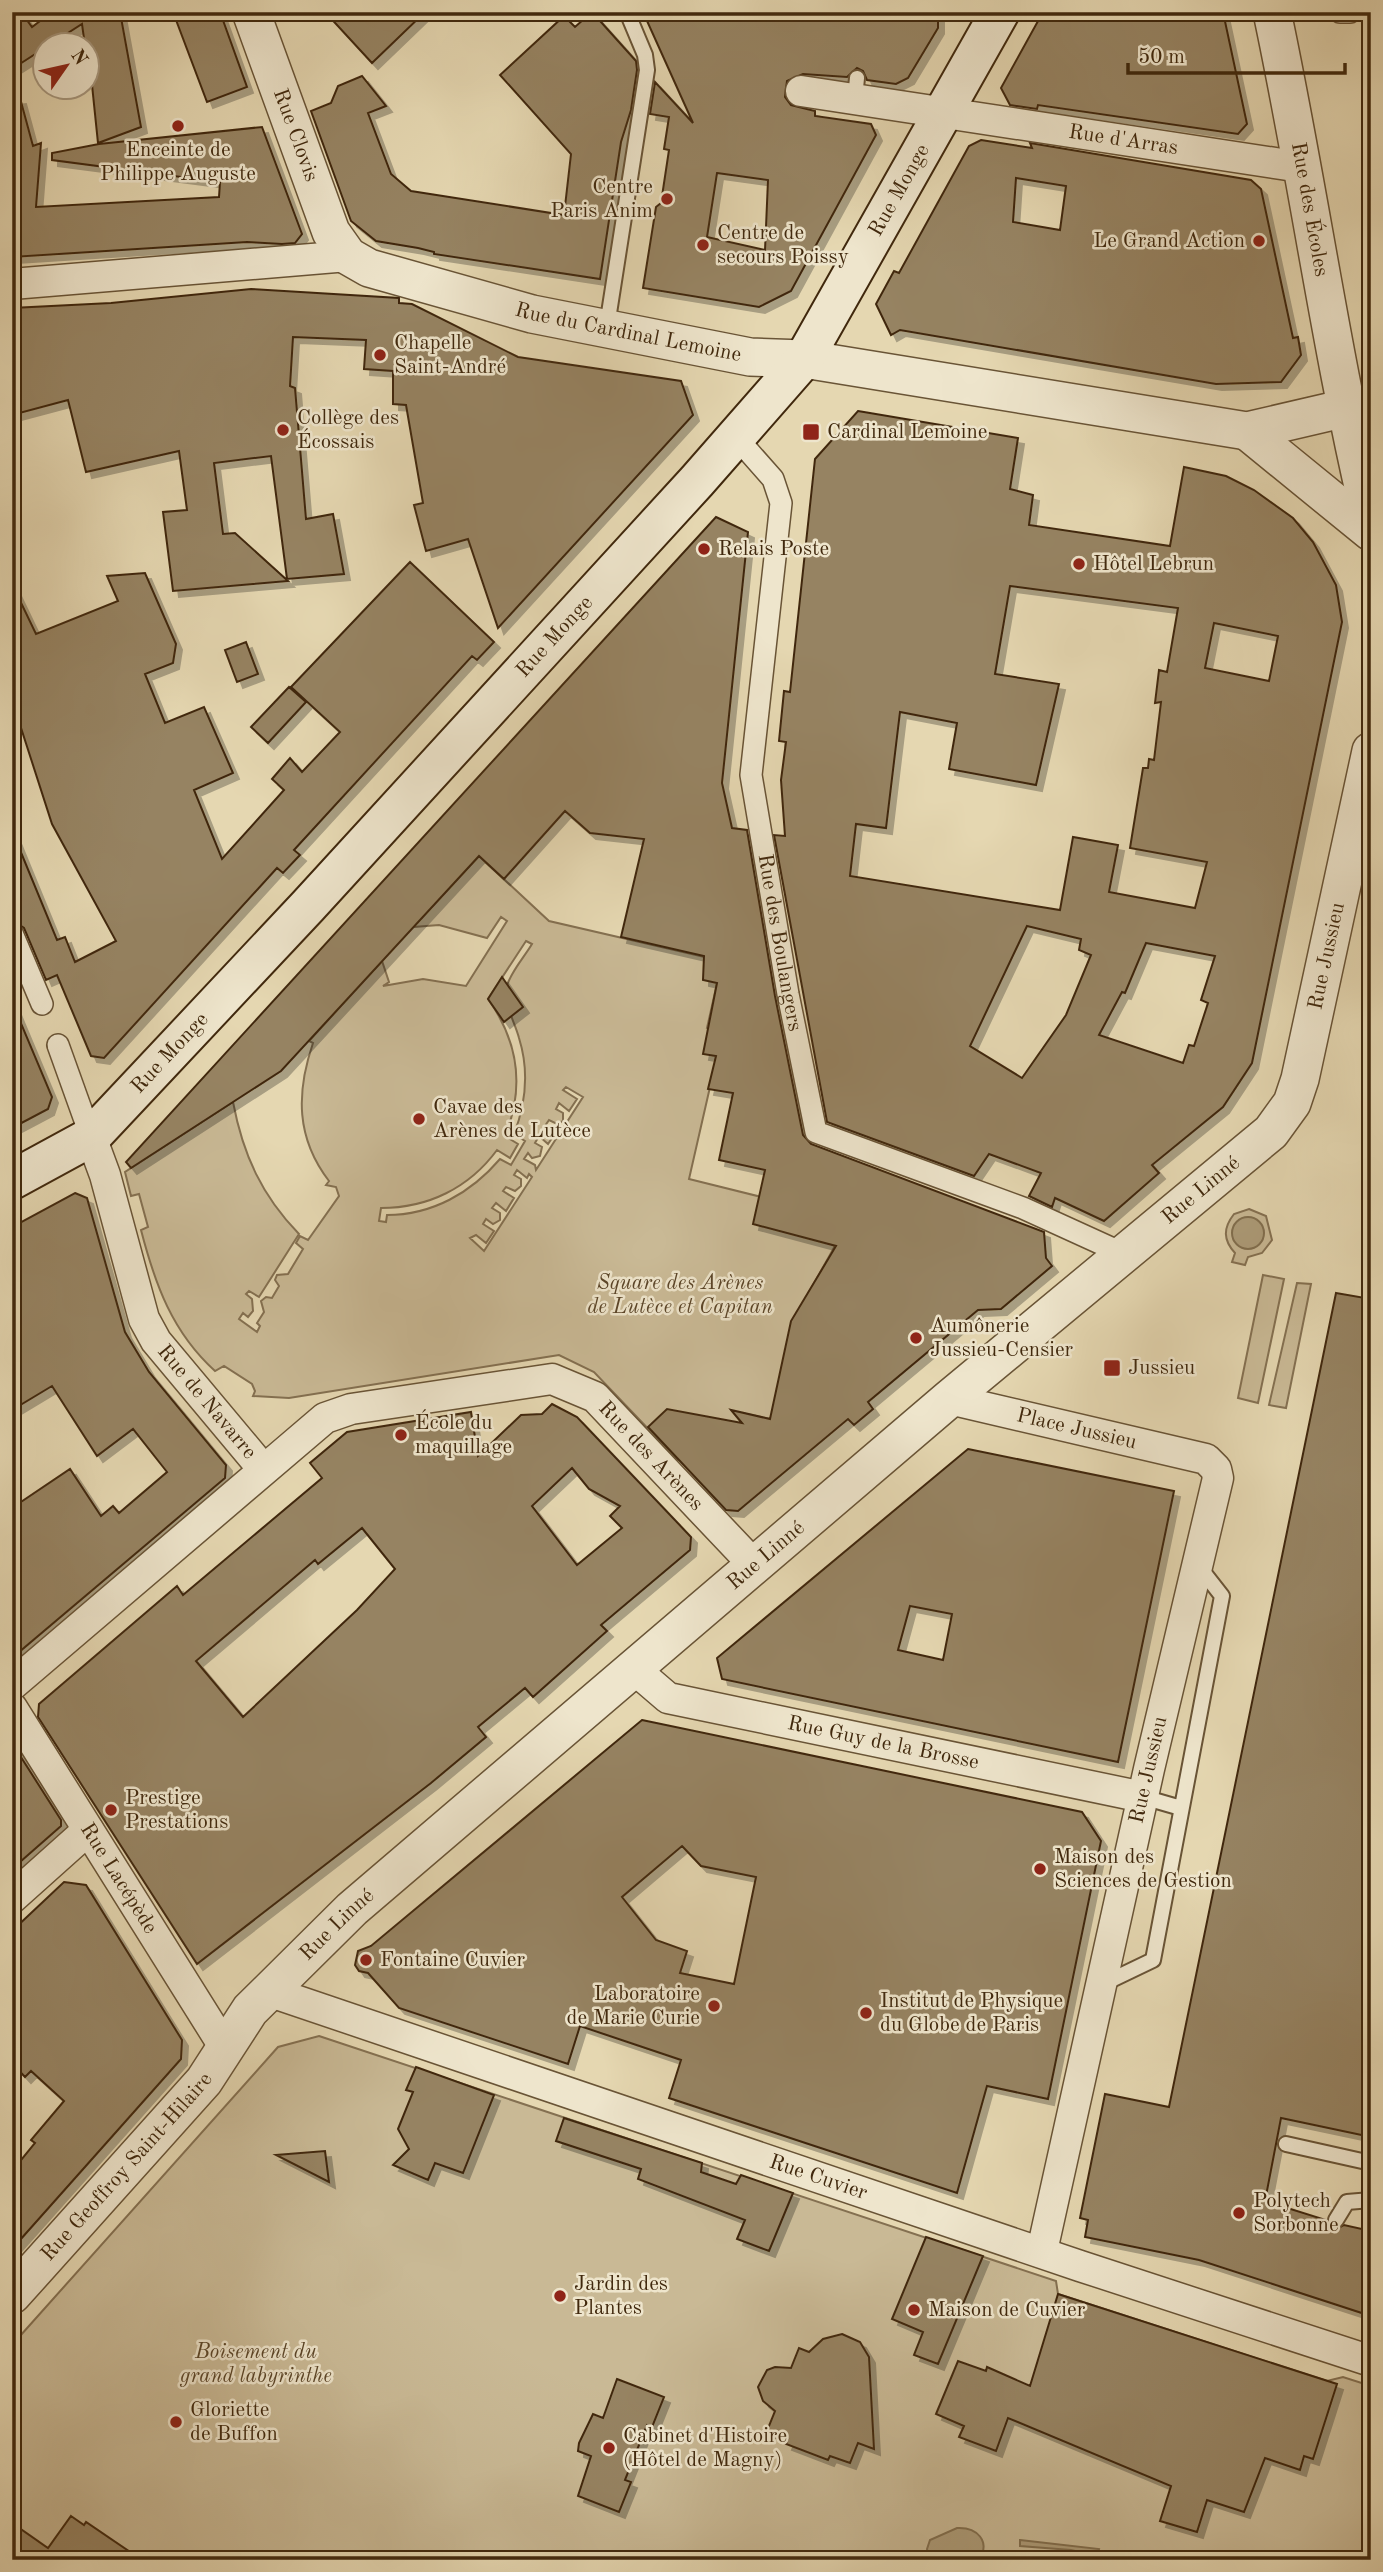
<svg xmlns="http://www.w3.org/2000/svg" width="1383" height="2572" font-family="'Old Standard TT',serif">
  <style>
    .green { fill: #c9b995; stroke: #847051; stroke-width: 2; fill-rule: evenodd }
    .water { fill: #ad9c79; stroke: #816e4e; stroke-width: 2 }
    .building { fill: #968362; stroke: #40280d; stroke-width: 2; fill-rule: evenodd; filter: url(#shadow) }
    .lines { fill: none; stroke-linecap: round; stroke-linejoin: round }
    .service-casing { stroke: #695436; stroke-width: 18 }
    .pedestrian-casing { stroke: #695436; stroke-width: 24 }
    .minor-casing { stroke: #695436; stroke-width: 33 }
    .tertiary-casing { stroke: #695436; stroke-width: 40 }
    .secondary-casing { stroke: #40280d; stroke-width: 42 }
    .service { stroke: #eee5cc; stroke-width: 14 }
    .pedestrian { stroke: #eee5cc; stroke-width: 21 }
    .minor { stroke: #eee5cc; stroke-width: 30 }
    .tertiary { stroke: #eee5cc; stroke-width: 37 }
    .secondary { stroke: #eee5cc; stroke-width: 38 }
    .poi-dot { fill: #8f2418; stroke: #eee5cc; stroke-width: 2.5 }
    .labels { text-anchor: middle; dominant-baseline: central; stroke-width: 5; stroke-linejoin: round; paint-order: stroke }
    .street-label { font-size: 21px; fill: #40280d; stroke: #eee5cc }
    .poi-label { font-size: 21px; fill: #40280d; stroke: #eee5cc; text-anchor: start }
    .park-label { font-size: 21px; font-style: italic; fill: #5b4528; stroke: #eee5cc }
  </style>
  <defs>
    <filter id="shadow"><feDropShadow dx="6" dy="6" stdDeviation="0" flood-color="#0004"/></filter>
  </defs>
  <rect width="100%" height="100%" fill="#e5d7b1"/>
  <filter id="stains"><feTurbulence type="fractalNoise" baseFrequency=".00286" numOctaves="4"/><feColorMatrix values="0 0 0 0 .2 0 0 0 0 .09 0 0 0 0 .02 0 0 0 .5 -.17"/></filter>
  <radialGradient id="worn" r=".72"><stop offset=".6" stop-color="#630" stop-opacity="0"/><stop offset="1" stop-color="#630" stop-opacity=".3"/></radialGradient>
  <path class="green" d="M479,856L549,921L722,961L707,1028L723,1030L689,1179L850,1219L808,1294L771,1419L732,1411L783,1473L716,1424L678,1460L594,1372L559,1355L289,1398L253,1396L255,1391L252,1384L224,1366L215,1371C172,1332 155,1284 141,1230L148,1227L139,1194L131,1196L125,1172L233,1102C243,1155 262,1196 299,1234L259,1297L249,1291L246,1294L252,1299L253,1311L248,1317L243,1313L239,1319L257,1332L260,1326L257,1323L264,1312L261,1301L266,1297L272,1298L279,1286L275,1280L277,1275L288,1274L303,1249L296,1243L300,1236L308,1240L339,1196L336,1187L326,1185L329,1181C296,1138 296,1093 313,1043L309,1041L382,961L389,982L383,986L423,979L466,986L507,921L501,917L487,938L439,925L413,927ZM526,941L532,944C525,956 510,973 507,986C503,1004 515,1022 519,1038C529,1070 526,1103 514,1134L525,1141L511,1165L500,1159C471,1193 432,1215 387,1215L386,1222L379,1221L381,1208C428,1208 469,1188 497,1150L510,1158L518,1144L505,1136C525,1087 518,1041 488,999ZM566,1087L583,1097L536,1170L535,1165L524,1159L528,1153L532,1158L540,1156L542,1147L535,1143L539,1136L548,1144L556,1132L545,1126L549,1120L557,1124L563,1121V1113L556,1109L559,1103L569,1111L577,1099L563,1090ZM517,1170L527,1178L529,1174L532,1177L484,1251L470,1238L476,1235L486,1243L494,1231L483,1224L486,1219L493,1224L500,1220V1213L492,1208L496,1203L506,1211L514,1198L503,1191L506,1187L515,1191L521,1186V1179L514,1175Z
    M1249,1209L1266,1216L1272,1240L1262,1253L1248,1257L1245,1265L1232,1262L1235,1253C1223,1240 1223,1228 1234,1214Z
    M1263,1275L1284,1279L1258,1403L1238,1398Z
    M1297,1283L1311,1284L1286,1408L1269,1405Z
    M319,2036L1056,2281L1058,2294L1327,2381L1343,2377L1371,2386V2560H12V2345L278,2047Z"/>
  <path class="water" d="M1232 1233a16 16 0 1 1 32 0a16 16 0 1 1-32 0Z
    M957,2528C977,2527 991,2541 979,2560H929L927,2549L930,2540Z
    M1020,2540L1099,2549L1097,2556L1071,2550L1020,2546Z"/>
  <path class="building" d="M12,12H21L32,27L52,12H120L141,127L98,143L88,46H85L82,24L12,69Z
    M173,12H220L247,87L207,102Z
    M325,12H425L372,63Z
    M592,12L636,61L637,70L631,110L621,142L600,279L434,254V252L418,248L376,241L351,221L311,111L331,103L338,86L362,76L386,106L368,113L391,174L411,191L564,215L571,154L500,75L564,16L575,27Z
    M643,12H938V28L908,78L896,84L867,80L863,71L857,68L847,77L803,74L787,81L785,97L791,105L815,111V116L871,124L876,135L791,291L759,307L643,288L656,207L661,203L669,150L664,149L669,117L650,114L655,82L693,123ZM717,173L768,180L765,250L707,237Z
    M1043,12H1223L1247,124L1238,134L1038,105L1037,109L1010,105L1001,88Z
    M20,98L33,146L41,143L36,207L219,197L220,182L52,160V153L99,144L262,127L302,234L295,243L282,244L247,242L12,257V99Z
    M981,140L1032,148L1030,143L1251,180L1261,189L1293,338L1298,337L1301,355L1281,382L1216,384L900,330L891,335L876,304L894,271L899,273L969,146ZM1016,178L1066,186L1060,230L1013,222Z
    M251,289L399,298V303L412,304L518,357L681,381L693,415L498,628L468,539L426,551L414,505L423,503L406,405L393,404V371L364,369L366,340L293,337L290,386L295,388L306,519L333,514L344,574L287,579L271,456L214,463L223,534L235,533L288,581L173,591L163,512L187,510L179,451L86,472L68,400L12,415V308L111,303Z
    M858,411L1018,438L1010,489L1033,495L1029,525L1170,546L1184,467L1226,476L1254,490L1293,518L1313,542L1336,585L1342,622L1252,1063L1223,1107L1152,1165L1159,1173L1104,1221L1055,1198L1052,1207L1029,1196L1041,1173L989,1154L974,1176L827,1122L774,835L785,836L781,780L786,742L779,741L784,691L790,692L815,459ZM1010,586L1178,608L1167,672L1159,670L1155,703L1161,702L1154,760L1149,759L1148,768H1143L1130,848L1207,862L1195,908L1109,892L1118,845L1073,837L1060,910L850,876L856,824L886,828L900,712L957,723L949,769L1036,785L1059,684L995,674ZM1214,623L1278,636L1269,681L1205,668ZM1027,926L1081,939L1079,950L1091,955L1066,1015L1022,1078L970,1046ZM1146,943L1215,956L1201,1000L1208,1003L1194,1046L1189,1045L1183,1063L1099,1035L1122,992L1125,993Z
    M716,517L748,532L722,783L732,828L747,830L775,996L803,1135L811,1144L1044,1232L1046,1258L1052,1266L1001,1309L978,1310L868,1402L873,1409L854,1425L848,1419L738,1511L726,1510L648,1427L667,1409L742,1423L731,1410L770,1419L791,1321L836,1246L753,1224L765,1170L719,1160L733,1093L708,1089L716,1056L703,1054L717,983L703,980L704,956L621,937L644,839L590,833L565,811L504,879L479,856L281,1071L131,1168L126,1162Z
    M410,562L494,642L477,660L472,656L294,850L300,855L283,873L277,868L104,1058L91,1056L57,975L46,980L24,928L12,920L13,833L57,940L65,937L75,962L116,941L52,824L12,700V584L36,634L118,601L107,576L145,573L176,644L173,663L145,674L165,723L204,707L233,773L194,790L222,859L284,790L272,779L290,758L302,772L340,732L291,687Z
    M246,642L258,674L237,682L225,650Z
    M289,687L306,702L268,743L251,727Z
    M502,977L523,1007L504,1022L488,999Z
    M12,1002L52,1097L48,1109L12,1128Z
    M75,1193L87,1198L125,1332L149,1372L226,1465L225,1478L12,1658V1508L70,1469L101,1516L113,1506L119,1513L167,1472L133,1429L97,1456L52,1386L12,1410V1227Z
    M1336,1293L1371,1299V2137L1281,2118L1265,2201L1326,2220L1335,2230L1344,2225L1371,2231V2316L1199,2260L1085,2237L1088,2220L1080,2218L1105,2094L1169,2107Z
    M552,1404L577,1417L691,1537L690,1550L601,1625L607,1631L533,1697L525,1688L478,1727L486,1737L431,1783L197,1964L38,1717L39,1704L177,1586L183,1595L322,1478L310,1463L347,1432L471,1412L478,1456L521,1415L542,1414ZM572,1468L589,1489L620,1506L610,1516L622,1528L577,1565L532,1506ZM362,1528L395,1569L357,1610L243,1717L196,1661L315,1560L318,1564Z
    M968,1449L1174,1491L1118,1762L722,1679L717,1658ZM910,1606L952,1614L943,1660L898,1650Z
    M642,1720L1082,1812L1101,1841L1048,2099L987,2086L957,2193L669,2098L681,2060L580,2026L568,2064L399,2008L368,1973L359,1971L355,1965L358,1951L371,1946ZM682,1846L701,1866L756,1877L734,1984L680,1973L687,1951L656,1940L622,1897Z
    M12,1743L61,1820V1826L12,1869Z
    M64,1882L86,1885L182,2040L181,2059L12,2249V2171L35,2143L31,2140L64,2101L31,2071L25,2077L12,2063V1931Z
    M416,2067L494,2095L463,2173L435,2163L428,2180L393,2165L409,2149L398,2129L413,2092L406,2090Z
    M564,2118L702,2163L701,2172L736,2184L741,2175L793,2193L769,2251L737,2239L745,2220L638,2179L641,2169L556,2141Z
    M325,2151L329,2182L276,2155Z
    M926,2237L983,2256L938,2364L914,2355L923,2332L892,2319Z
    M1058,2294L1337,2384L1313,2459L1304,2456L1300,2470L1265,2458L1244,2512L1207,2500L1197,2532L1160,2521L1171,2486L1008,2418L996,2451L959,2437L964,2426L936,2414L958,2361L986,2371L987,2367L1030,2386Z
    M842,2334L860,2342L869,2357L874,2449L858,2443L850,2463L830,2456L828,2460L786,2444L788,2439L767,2431L775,2411L763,2401L758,2387L767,2370L775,2367L791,2368L799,2348L809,2352L823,2339Z
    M617,2379L664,2397L652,2427L647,2425L625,2480L631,2482L619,2512L578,2496L591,2456L578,2451L579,2443L593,2414L603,2418Z
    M71,2516L84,2525L86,2522L142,2560H12V2523L48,2548Z"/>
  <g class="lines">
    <defs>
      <path id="service" d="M855,98L857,78
        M607,326L647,70L645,55L627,12
        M1143,1797L1181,1808
        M1103,1984L1153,1960L1222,1596L1197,1564
        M1286,2144L1371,2163
        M1336,2220L1347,2202L1371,2200"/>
      <g id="pedestrian">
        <path d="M1340,12H1350"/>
        <path id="s1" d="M736,437L773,479L781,503L751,775L788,994L816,1132L1023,1208L1124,1254"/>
        <path d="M12,933L42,1004"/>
        <path d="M58,1045L91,1137"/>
      </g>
      <g id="minor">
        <path id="s2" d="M801,91L1301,167"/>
        <path d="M12,284L348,256"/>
        <path id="s3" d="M91,1137L105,1175L144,1319L156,1341L263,1469"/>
        <path id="s4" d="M949,1399L1206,1459L1216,1469L1218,1478L1149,1769L1042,2251"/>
        <path id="s5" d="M633,1668L668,1698L1143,1797"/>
        <path id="s6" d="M12,1685L325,1418L351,1409L552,1379L595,1397L754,1565"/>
        <path id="s7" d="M12,1708L225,2048"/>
        <path d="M12,1898L88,1830"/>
        <path id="s8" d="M268,1991L1080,2266L1371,2361"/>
      </g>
      <g id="tertiary">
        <path id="s9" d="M251,12L331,232L348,256L369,268L532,314L750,357L804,359L1247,431L1346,408"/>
        <path id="s10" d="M1272,12C1308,181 1331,353 1371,521"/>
        <path d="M1247,431L1371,532"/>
        <path id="s11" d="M12,2295L204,2081L250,2010L352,1909L949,1399L1271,1132L1292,1103L1300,1079L1371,751"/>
      </g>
      <g id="secondary">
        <path id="s12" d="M12,1180L91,1137L308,906L697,481L804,359L1000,12"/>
      </g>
    </defs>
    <use href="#service" class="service-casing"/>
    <use href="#pedestrian" class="pedestrian-casing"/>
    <use href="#minor" class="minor-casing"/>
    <use href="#tertiary" class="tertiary-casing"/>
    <use href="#secondary" class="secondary-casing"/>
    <use href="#service" class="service"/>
    <use href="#pedestrian" class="pedestrian"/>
    <use href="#minor" class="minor"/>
    <use href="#tertiary" class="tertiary"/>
    <use href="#secondary" class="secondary"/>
  </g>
  <g class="poi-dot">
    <circle cx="178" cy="126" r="7"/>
    <circle cx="667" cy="199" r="7"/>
    <circle cx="1259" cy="241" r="7"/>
    <circle cx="703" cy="245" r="7"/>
    <circle cx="380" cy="355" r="7"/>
    <circle cx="283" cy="430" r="7"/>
    <rect x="802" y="423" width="18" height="18" rx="3.5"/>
    <circle cx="704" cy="549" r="7"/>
    <circle cx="1079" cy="564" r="7"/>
    <circle cx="419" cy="1119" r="7"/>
    <circle cx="916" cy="1338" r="7"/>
    <rect x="1103" y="1359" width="18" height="18" rx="3.5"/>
    <circle cx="401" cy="1435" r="7"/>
    <circle cx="111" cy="1810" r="7"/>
    <circle cx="1040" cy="1869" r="7"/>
    <circle cx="366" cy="1960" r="7"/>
    <circle cx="714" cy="2006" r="7"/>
    <circle cx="866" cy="2013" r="7"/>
    <circle cx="1239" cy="2213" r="7"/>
    <circle cx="560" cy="2296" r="7"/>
    <circle cx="914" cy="2310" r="7"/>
    <circle cx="176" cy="2422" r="7"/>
    <circle cx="609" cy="2448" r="7"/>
  </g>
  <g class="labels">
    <g class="street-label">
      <text stroke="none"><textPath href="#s9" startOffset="131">Rue Clovis</textPath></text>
      <text stroke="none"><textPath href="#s2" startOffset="326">Rue d'Arras</textPath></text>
      <text stroke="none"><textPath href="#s12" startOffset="1339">Rue Monge</textPath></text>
      <text stroke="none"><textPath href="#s10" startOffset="201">Rue des Écoles</textPath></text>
      <text stroke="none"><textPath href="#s9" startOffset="555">Rue du Cardinal Lemoine</textPath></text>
      <text stroke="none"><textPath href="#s12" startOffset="772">Rue Monge</textPath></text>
      <text stroke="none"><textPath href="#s1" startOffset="525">Rue des Boulangers</textPath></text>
      <text stroke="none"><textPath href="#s11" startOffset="1906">Rue Jussieu</textPath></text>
      <text stroke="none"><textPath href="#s12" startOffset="205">Rue Monge</textPath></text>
      <text stroke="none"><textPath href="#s11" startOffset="1628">Rue Linné</textPath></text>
      <text stroke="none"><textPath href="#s3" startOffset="294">Rue de Navarre</textPath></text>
      <text stroke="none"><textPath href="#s4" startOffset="131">Place Jussieu</textPath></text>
      <text stroke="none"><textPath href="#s6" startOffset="770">Rue des Arènes</textPath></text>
      <text stroke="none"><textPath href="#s11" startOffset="1060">Rue Linné</textPath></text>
      <text stroke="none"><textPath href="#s5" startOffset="266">Rue Guy de la Brosse</textPath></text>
      <text transform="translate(1149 1770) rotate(-77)">Rue Jussieu</text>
      <text stroke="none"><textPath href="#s7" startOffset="201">Rue Lacépède</textPath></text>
      <text stroke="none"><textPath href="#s11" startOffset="494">Rue Linné</textPath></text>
      <text stroke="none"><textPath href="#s11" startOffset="172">Rue Geoffroy Saint-Hilaire</textPath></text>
      <text stroke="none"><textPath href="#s8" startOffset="581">Rue Cuvier</textPath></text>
    </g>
    <g class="poi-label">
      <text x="178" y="150" text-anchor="middle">Enceinte de<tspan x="178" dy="24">Philippe Auguste</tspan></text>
      <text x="653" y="187" text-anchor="end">Centre<tspan x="653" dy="24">Paris Anim</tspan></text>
      <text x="717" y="233">Centre de<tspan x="717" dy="24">secours Poissy</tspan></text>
      <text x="1245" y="241" text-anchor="end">Le Grand Action</text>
      <text x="394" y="343">Chapelle<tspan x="394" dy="24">Saint-André</tspan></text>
      <text x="297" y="418">Collège des<tspan x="297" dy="24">Écossais</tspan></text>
      <text x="827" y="432">Cardinal Lemoine</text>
      <text x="718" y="549">Relais Poste</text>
      <text x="1093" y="564">Hôtel Lebrun</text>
      <text x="433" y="1107">Cavae des<tspan x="433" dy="24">Arènes de Lutèce</tspan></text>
      <text x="930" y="1326">Aumônerie<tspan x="930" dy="24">Jussieu-Censier</tspan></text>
      <text x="1128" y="1368">Jussieu</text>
      <text x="415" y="1423">École du<tspan x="415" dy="24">maquillage</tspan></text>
      <text x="125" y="1798">Prestige<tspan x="125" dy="24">Prestations</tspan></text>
      <text x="1054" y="1857">Maison des<tspan x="1054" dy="24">Sciences de Gestion</tspan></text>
      <text x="380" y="1960">Fontaine Cuvier</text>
      <text x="700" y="1994" text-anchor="end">Laboratoire<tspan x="700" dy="24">de Marie Curie</tspan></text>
      <text x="880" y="2001">Institut de Physique<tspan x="880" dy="24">du Globe de Paris</tspan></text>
      <text x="1253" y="2201">Polytech<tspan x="1253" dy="24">Sorbonne</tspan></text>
      <text x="574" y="2284">Jardin des<tspan x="574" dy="24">Plantes</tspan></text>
      <text x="928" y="2310">Maison de Cuvier</text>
      <text x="190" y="2410">Gloriette<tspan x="190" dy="24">de Buffon</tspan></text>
      <text x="623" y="2436">Cabinet d'Histoire<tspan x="623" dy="24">(Hôtel de Magny)</tspan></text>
    </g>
    <g class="park-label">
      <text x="680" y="1283">Square des Arènes<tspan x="680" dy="24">de Lutèce et Capitan</tspan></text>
      <text x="256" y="2352">Boisement du<tspan x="256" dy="24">grand labyrinthe</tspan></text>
    </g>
  </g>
  <rect width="1383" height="2572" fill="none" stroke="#e5d7b1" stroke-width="42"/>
  <rect x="14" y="14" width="1355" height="2544" fill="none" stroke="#40280d" stroke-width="3.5"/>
  <rect x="21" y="21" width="1341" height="2530" fill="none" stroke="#40280d" stroke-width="2"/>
  <g transform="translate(66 66) rotate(56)"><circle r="33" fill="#eee5cc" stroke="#a89980" stroke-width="2"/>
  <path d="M0-5L12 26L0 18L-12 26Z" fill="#8f2418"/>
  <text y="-10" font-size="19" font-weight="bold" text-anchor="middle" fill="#40280d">N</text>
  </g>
  <path d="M1128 63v10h217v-10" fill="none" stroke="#40280d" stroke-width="3.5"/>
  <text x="1138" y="63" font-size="21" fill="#40280d" stroke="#eee5cc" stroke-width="5" paint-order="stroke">50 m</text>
  <rect width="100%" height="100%" filter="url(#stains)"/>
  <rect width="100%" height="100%" fill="url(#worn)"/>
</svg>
